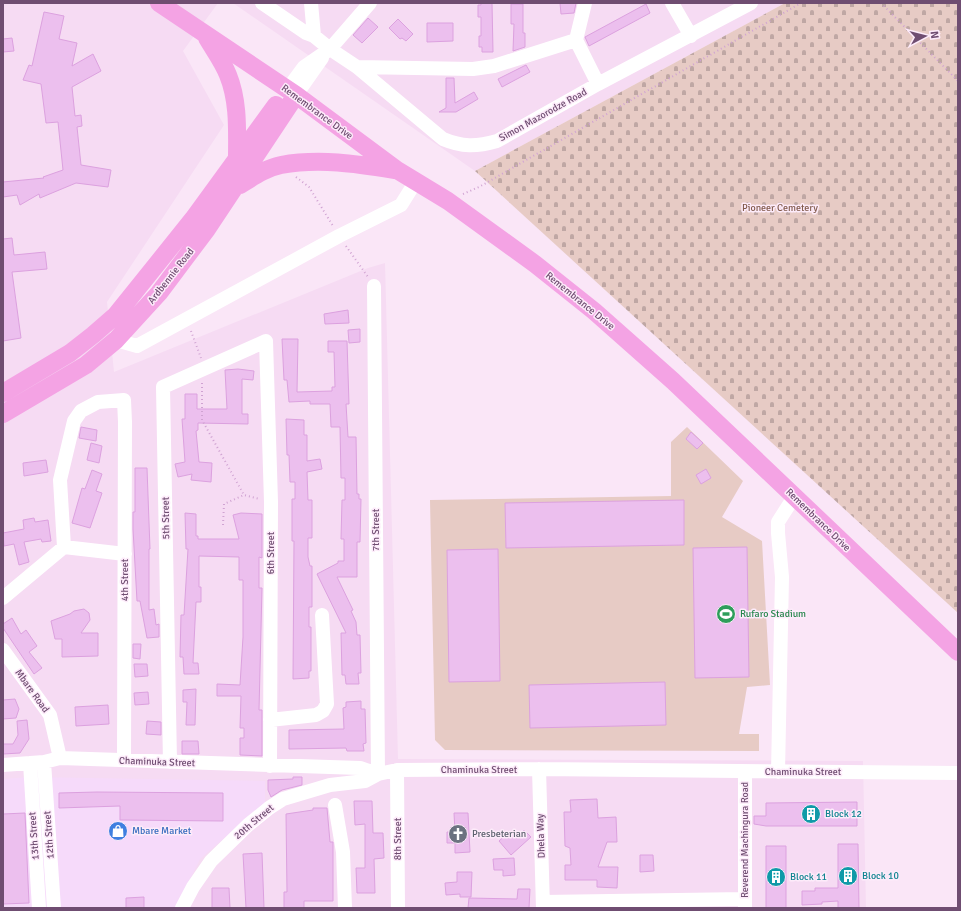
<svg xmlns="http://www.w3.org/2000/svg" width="961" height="911" font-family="Signika,sans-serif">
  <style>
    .residential { fill: #f6dbf3 }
    .commercial { fill: #f6dafa }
    .grass { fill: #e7cbc5 }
    .cemetery { fill: url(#cemetery-stones) }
    .building { fill: #ecbfee; stroke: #dca1df }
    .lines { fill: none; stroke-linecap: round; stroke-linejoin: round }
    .path { stroke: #d0a3d2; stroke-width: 2; stroke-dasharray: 1 3; stroke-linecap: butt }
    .minor { stroke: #fff; stroke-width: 14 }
    .major { stroke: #f4a3e4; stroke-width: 18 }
    .labels { text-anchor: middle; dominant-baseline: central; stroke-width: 3; stroke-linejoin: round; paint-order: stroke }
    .street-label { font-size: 10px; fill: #6f4d71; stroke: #fdebfa }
    .park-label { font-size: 10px; fill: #815a4b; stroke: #fdebfa }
    .leisure-label { font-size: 10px; fill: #27864d; stroke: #fdebfa; text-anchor: start }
    .culture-label { font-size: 10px; fill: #0d838f; stroke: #fdebfa; text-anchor: start }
    .shop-label { font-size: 10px; fill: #366cbe; stroke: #fdebfa; text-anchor: start }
    .worship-label { font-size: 10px; fill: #5b616d; stroke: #fdebfa; text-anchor: start }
  </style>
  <defs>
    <pattern id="cemetery-stones" width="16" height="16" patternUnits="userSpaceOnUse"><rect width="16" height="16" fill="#e7cbc5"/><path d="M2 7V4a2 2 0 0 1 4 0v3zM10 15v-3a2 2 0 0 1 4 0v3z" fill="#bfa7a4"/></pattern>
  </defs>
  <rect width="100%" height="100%" fill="#fae6f7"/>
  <path class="residential" d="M3,3H218L183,51L224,125L107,302L114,372L368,268L385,263L398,759L863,761L866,908H3Z
    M233,3H785L475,171Z"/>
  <path class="commercial" d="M29,777L265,781V803L200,859L176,908H3V779Z"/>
  <path class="grass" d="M687,427L743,481L722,517L762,541L770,685L747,687L739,734H759V751L445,750L435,740L430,500L671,496V442Z"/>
  <path class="cemetery" d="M785,3H958V613L475,171Z"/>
  <path class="building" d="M481,3H492L493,52H482V47H479V36H481V17H478V5H481Z
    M560,3H576L574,13L561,14Z
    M511,4H523V33H525V47L513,51L514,24H511Z
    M646,4L650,13L589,46L585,37Z
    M44,12L64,16L59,39L77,43L72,66L93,54L101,71L72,87L75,116L81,115L82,126L77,127L81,165L111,170L108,187L76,183L40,198L39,194L20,205L17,195L3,197V182L44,178L43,177L63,170L58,122L46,123L41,84L23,80L29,65L32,66Z
    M368,18L378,27L362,43L353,35Z
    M398,19L413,34L406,41L402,38L400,39L389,28Z
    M427,23H453V41L427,42Z
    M12,38L14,51L3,52V39Z
    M526,65L530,72L502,87L498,79Z
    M446,78H454L455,103L474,92L478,99L456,112H439L446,108Z
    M12,238L14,255L45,252L47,269L12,272L21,338L3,341V239Z
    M348,310L349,323L325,324L324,314Z
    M360,329V342L349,343L348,330Z
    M282,339H298L297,392L332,391V387H335L334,352H328V341H347L349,404H346L348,437H356L357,494H359V499H361L360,542H357V577H337L353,610L351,611L356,622L357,635H360L361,673H358L359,684H346L345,675H342L341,633H346L317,574L338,563V561H344V539H341L342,500H345V478H341L340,427H331L330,404H310V401L289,402L287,380H284Z
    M238,369L254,371L253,380L242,379V414H248V424L198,423V430L196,431L199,462L212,463L211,482L191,480L192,474L178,477L175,464L185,462L182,419H185V394H197V409H227L225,370Z
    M286,419L304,420V435H307V461L320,459L322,469L307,472L308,500H312V538H308V557L310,566H312V607H309V627H311V671H309V678L293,679L294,541H292V499H295V482H290L289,455H287Z
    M81,427L97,430L96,441L79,438Z
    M691,432L703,443L697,449L686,439Z
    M91,443L102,446L99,463L87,460Z
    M46,460L48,472L24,476L23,463Z
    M135,468H147L150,549H149V610L154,609L156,625L159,624V637L147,638L140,601H137L133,529V512H135Z
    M706,469L711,478L701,484L696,475Z
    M92,470L102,474L96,491L102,493L90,528L72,523L82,488L85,489Z
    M684,500V545L506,548L505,503Z
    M185,513L196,514V536H198V539H239L233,515L241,513L262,514V558L259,557V588H262L259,710H262V756L240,755V738H244V728H240L241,696H217V684L240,685L243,637V580H239V557L199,556V587H201V602H196L193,663H198L199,674H184L183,657H180L181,615H184L188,549H186Z
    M34,518L35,522L48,520L51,541L42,542L41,539L24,542L29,562L19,565L14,544L4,546L3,533L24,529L23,520Z
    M747,547L749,677L695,678L693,548Z
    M498,549L500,681L449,682L447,550Z
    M84,609L89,613L90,620L81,633H98V656L62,657V639H55L51,621L70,614L74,611Z
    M12,618L21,634L26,630L37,646L29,652L42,668L34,674L3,628V624Z
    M133,644H141L140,659L133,658Z
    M134,664H147L148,676L135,677Z
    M665,682L666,725L530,728L529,685Z
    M196,689L195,725H186L187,702H183V690Z
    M148,692L149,704L135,705L134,693Z
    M15,699L19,709L16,718L3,719V700Z
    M361,701V709H365L366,743L363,744L364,751H347L346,748L289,749V730L344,729L343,708L346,707V702Z
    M108,705L109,724L76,726L75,707Z
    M27,720L29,739L20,753L3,754V744H13L18,735L17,721Z
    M147,721L161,722V735L146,734Z
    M182,741H198L199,754H182Z
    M293,777H302V785L282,790L271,797L268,790V780L293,779Z
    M97,792L223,793V821L120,820V806L59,808V793Z
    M597,799L598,818L616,817L617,842H607L598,867H618L617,888L597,887V880H565V865H571L570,848L565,846L564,812H571L570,800Z
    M354,801H372L373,833H383L384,858L374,859L375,893H357L356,868H365V824L355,825Z
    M857,802V826H766L754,824V816H766V803Z
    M313,808H327L330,842H333V901H304V908H284V892H287L286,814L313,810Z
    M25,813L29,903L3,904V814Z
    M454,813H468L470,852L455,853V843H447V832H455Z
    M524,830L531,837L511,855L499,841L510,831L516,838Z
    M838,844H858L859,908H838V901L822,902V904L802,905V891H815V888H838Z
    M766,846H786V908H766Z
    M262,853L264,908H246L243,854Z
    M640,855H653L654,871L640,872Z
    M514,858L515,875L503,876V870H494L493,859Z
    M457,872H472L471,897H460V894L446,895L445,883L457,882Z
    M212,888H229L230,908H212Z
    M518,889H530L529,908H468L469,898L517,899Z
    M144,897V908H126V898Z"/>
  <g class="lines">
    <path class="path" d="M881,3L958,81
      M296,177L309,187L333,226
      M463,194L479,187L801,3
      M346,246L368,277
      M191,331L201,358
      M202,383V420L244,495L260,499
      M223,525L224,504L244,495"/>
    <path class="minor" d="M262,3L306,33L314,36
      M311,3L314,36L330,49L370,3
      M672,3L691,36
      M576,40L585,3
      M357,67L473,69L494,66L576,40L598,84
      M287,90L304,67L330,49L357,67L443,139C462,147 476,147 497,141L598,84L751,3
      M296,95L322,58
      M116,340L137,346L339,236L401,205L416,181
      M64,547L60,480L74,421L81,411L98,402L124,400L125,422L124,760
      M3,598L64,547L125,554
      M3,650L50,715L60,758
      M270,720L316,715L323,711L327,704L322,615
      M44,762L54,908
      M170,762L163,387L266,341L271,502L270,766
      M30,763L39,908
      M3,765L44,762L60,758L360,768L378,774L397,770L539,769L958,773
      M539,769L543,908
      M397,770L398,908
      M745,772V908
      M778,772L782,577L778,533V522L794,497
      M335,805L343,852L345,908
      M543,902L745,899
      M182,908L193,887L211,861L248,825L269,808L283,799L330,785L365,781L378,774L374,286"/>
    <path class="major" d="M159,3L296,95L397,170L448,201L535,264L594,311L673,381L958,652
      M207,38C214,50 223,62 228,75C239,102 237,132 237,160
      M240,185C253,177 266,168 281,165C320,158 357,164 395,170
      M3,393L70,353L93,335L116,315L193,219L276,105
      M3,414L86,365L116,340L159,293L207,229L296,95"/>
  </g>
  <defs>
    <symbol id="stadium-disc" viewBox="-11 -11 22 22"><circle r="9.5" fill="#2e9e5b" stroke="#fdebfa"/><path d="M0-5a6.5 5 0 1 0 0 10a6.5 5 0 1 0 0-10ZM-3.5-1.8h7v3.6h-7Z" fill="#fff"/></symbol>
    <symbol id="building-disc" viewBox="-11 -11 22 22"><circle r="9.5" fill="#0f9aa8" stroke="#fdebfa"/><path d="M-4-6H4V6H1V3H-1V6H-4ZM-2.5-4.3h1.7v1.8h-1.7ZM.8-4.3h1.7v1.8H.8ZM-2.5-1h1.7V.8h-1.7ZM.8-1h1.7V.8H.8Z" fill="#fff"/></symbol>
    <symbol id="shop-disc" viewBox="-11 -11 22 22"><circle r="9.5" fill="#3f7fe0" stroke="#fdebfa"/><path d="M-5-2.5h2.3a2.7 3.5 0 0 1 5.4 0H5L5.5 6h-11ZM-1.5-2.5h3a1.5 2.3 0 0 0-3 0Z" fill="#fff"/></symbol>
    <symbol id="church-disc" viewBox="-11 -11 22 22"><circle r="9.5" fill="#6b7280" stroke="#fdebfa"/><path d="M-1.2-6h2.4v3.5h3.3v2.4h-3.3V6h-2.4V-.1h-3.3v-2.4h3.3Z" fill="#fff"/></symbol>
  </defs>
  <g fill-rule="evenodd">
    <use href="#stadium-disc" x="715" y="603" width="22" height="22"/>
    <use href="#building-disc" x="800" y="803" width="22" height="22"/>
    <use href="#shop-disc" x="107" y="820" width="22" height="22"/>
    <use href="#church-disc" x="447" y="823" width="22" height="22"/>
    <use href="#building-disc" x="837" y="865" width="22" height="22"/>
    <use href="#building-disc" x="765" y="866" width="22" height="22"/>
  </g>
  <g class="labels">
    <g class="street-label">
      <text transform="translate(317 112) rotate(36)">Remembrance Drive</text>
      <text transform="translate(543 115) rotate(-29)">Simon Mazorodze Road</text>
      <text transform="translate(171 276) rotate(-52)">Ardbennie Road</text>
      <text transform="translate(580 301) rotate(39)">Remembrance Drive</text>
      <text transform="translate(166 518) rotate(-91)">5th Street</text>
      <text transform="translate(818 520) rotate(44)">Remembrance Drive</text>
      <text transform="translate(376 530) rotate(-90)">7th Street</text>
      <text transform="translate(271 553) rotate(-90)">6th Street</text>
      <text transform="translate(125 580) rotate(-90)">4th Street</text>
      <text transform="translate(32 691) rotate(54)">Mbare Road</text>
      <text transform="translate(157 762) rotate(2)">Chaminuka Street</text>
      <text x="479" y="770">Chaminuka Street</text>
      <text x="803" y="772">Chaminuka Street</text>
      <text transform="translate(254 822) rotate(-40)">20th Street</text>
      <text transform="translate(49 835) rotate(-94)">12th Street</text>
      <text transform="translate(34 836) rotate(-94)">13th Street</text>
      <text transform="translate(541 836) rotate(-92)">Dhela Way</text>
      <text transform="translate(398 839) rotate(-90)">8th Street</text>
      <text transform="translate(745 840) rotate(-90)">Reverend Machingura Road</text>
    </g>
    <g class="park-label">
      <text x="780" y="208">Pioneer Cemetery</text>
    </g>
    <g class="leisure-label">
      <text x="740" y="614">Rufaro Stadium</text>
    </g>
    <g class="culture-label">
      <text x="825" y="814">Block 12</text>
      <text x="862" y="876">Block 10</text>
      <text x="790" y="877">Block 11</text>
    </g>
    <g class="shop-label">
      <text x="132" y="831">Mbare Market</text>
    </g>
    <g class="worship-label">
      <text x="472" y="834">Presbeterian</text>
    </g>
  </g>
  <rect width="961" height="911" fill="none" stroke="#6f4d71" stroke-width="8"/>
  <g transform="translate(925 36) rotate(83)" stroke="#fdebfa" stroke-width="3" paint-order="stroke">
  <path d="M0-3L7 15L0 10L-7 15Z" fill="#6f4d71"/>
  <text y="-6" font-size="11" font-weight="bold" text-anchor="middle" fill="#6f4d71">N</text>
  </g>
</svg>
